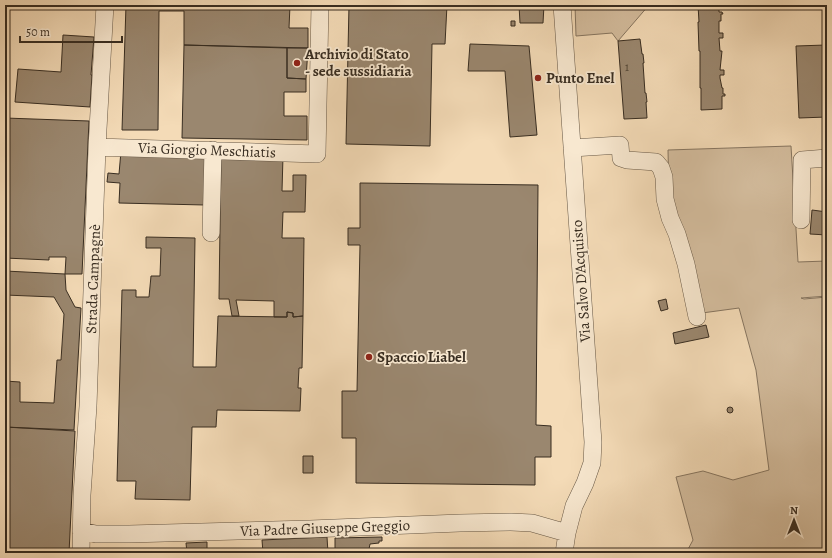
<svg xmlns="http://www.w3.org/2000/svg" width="832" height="558" font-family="Alegreya,serif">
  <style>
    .green { fill: #d4bd9e; stroke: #867560 }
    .building { fill: #9a876f; stroke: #382d21 }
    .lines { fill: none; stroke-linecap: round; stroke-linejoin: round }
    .minor-casing { stroke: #675846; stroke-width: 18 }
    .minor { stroke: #f8e8d0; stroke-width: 17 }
    .poi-dot { fill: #8f2418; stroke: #f8e8d0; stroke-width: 1.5 }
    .labels { text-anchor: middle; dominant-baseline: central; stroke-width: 3.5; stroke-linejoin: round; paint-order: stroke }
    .number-label { font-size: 13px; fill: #504434 }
    .poi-label { font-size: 15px; font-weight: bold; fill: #382d21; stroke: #f8e8d0; text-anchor: start }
    .street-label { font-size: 15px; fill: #382d21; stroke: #f8e8d0 }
  </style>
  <rect width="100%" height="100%" fill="#f4dbb7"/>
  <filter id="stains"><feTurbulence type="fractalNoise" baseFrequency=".005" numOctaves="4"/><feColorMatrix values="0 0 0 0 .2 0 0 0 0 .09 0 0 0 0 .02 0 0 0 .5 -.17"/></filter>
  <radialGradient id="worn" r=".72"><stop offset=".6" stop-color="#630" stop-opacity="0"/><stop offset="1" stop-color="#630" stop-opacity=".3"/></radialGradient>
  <path class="green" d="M575,5H649L618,41L612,33L576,36Z
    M791,146L798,262L827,261V296L801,298L804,299L827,297V553H686L693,540L676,477L703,471L733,480L769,470L756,370L739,308L702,313L669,196L668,150Z"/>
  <path class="building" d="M126,5H290L289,28H308V48L184,45V11H159L158,130H122Z
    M349,5H447L445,44H432L430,146L346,144Z
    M519,5H544L543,23H520Z
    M698,5H719V12H722L723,14H721V21H719V33H723V38H719L720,51H722L720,70H724V75H720V78L722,88H723V94H725V96H722V109L701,110V88H700V51H699L698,22H699Z
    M511,21H515V26H511Z
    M63,35L94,37L91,75H92L90,107L15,102L18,69L61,72Z
    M640,39L642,54H643L644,63H643L645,93H646L647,102H646L647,118L624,119L618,41Z
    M470,44L529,46L537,135L510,137L505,71H468Z
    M184,45L287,48V78L306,79V92H284V116H307V140L182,138Z
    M826,45L827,117L799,118L796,46Z
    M287,48H308L306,79L287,78Z
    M5,118L89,121L82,274H65L66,257H49V260L5,258V183H8V181H5Z
    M121,151L207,154L205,205L119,203L120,183L107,182L108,173L119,174Z
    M221,154L283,156L282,191H293V175H306L305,212H283L282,238H304L303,316L293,317V313L287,312V317H274V301L236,300L239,316H232L229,299H219Z
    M360,183L538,185L536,425L551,426V457H535V485L356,483V438H342V391H357L360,245H348V228H360Z
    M812,210L827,212V235L810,234Z
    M146,237L195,238L193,367H216L218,316L287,317V312L293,313V317L303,316L302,368H299L298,388H301L300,411L217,410L216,427H192L190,500L135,499L136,481H117L122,290H136V297H149L151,276H160L161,248H146Z
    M5,271L65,274L66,290L75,307L81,308L74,430L5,427V381L20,382V402L54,403L57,360H61L64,314L54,297L5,295Z
    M666,299L668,309L661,311L658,301Z
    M706,325L709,337L675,344L673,333Z
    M727 410a3 3 0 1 1 6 0a3 3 0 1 1-6 0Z
    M5,427L75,431L69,553H5Z
    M303,456H313V473H303Z
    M327,537L328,553H263L262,540Z
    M382,537V541H379V543L370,544L369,549L350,551V553H335V538Z
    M207,542V551H225V553H187L186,543Z"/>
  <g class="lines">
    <defs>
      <path id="minor" d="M562,5L593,442L592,463L585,483L574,506L567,533L564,553
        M97,147L317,154L320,5
        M572,148L620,145L621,158L627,160L656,162L661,168L664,177L665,199L670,218L677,234L686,264L697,317
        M801,220L802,160L827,158
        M211,233L213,150
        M81,531L96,534H129L310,529L460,523L511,522L532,523L567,533
        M81,553L82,495L88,406L97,147L105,5"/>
    </defs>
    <use href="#minor" class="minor-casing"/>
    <use href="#minor" class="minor"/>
  </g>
  <g class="poi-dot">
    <circle cx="297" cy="63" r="4"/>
    <circle cx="538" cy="78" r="4"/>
    <circle cx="369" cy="357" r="4"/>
  </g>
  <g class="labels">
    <g class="number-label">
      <text x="627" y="66">1</text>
    </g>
    <g class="poi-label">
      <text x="305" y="54">Archivio di Stato<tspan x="305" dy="17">- sede sussidiaria</tspan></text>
      <text x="546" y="78">Punto Enel</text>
      <text x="377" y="357">Spaccio Liabel</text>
    </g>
    <g class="street-label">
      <text transform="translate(207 150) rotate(2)">Via Giorgio Meschiatis</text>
      <text transform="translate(93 279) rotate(-88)">Strada Campagnè</text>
      <text transform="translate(581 281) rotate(-94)">Via Salvo D'Acquisto</text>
      <text transform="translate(325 528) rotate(-2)">Via Padre Giuseppe Greggio</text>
    </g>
  </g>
  <rect width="832" height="558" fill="none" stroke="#f4dbb7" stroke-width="20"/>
  <rect x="6" y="6" width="820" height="546" fill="none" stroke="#382d21" stroke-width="2"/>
  <rect x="10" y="10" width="812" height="538" fill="none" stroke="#382d21"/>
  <g transform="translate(794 520)" stroke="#f8e8d0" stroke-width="3" paint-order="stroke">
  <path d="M0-3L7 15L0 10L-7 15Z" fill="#382d21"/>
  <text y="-6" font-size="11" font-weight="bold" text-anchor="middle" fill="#382d21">N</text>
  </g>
  <path d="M20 36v6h102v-6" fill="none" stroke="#382d21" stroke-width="2"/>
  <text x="26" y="36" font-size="12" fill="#382d21" stroke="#f8e8d0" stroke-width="3" paint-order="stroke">50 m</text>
  <rect width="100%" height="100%" filter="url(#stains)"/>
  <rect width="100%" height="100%" fill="url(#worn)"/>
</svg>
